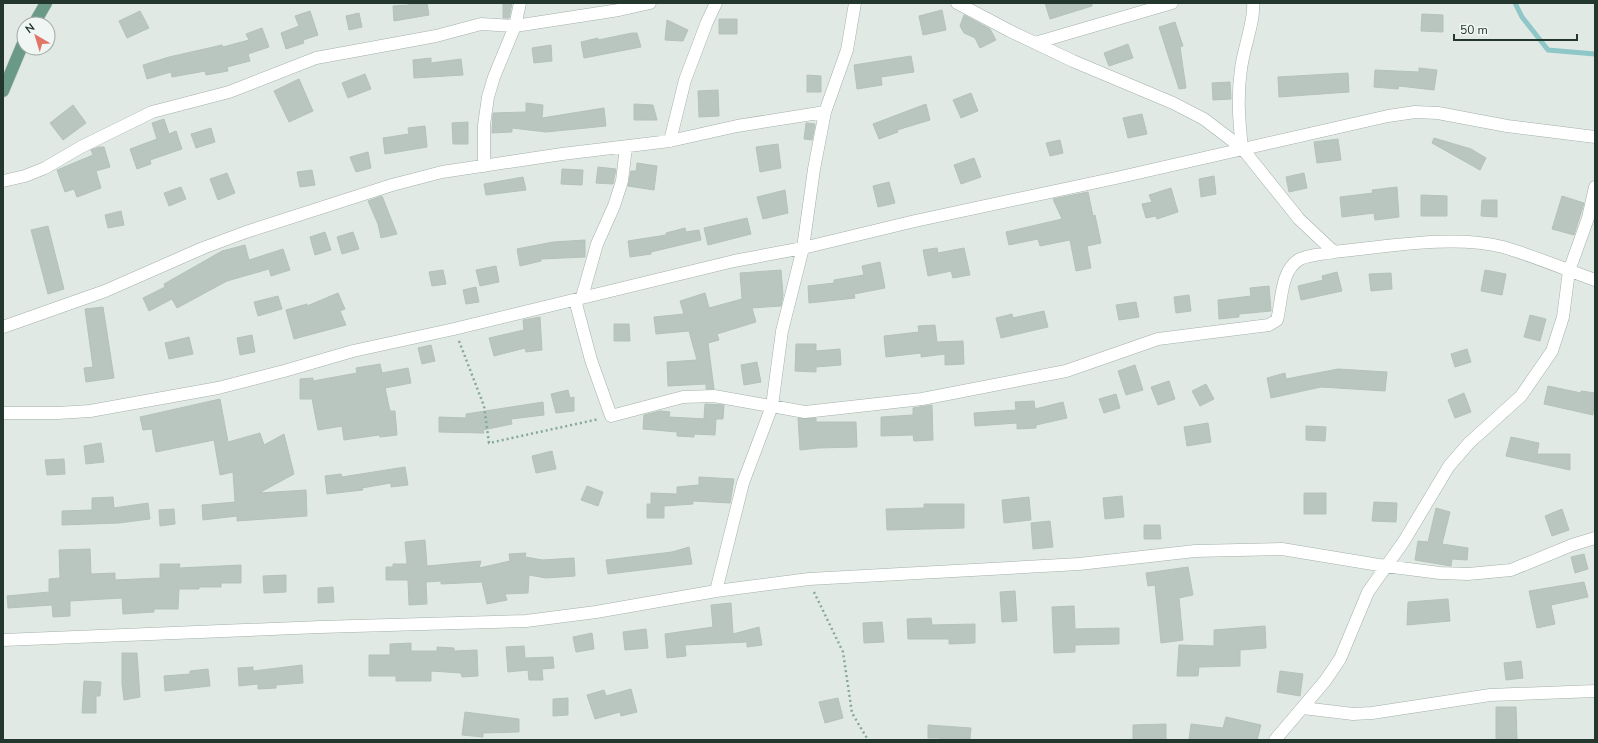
<svg xmlns="http://www.w3.org/2000/svg" width="1598" height="743" font-family="'Nunito Sans',sans-serif">
  <style>
    .lines { fill: none; stroke-linecap: round; stroke-linejoin: round }
    .stream { stroke: #8fc7c8; stroke-width: 5 }
    .building { fill: #b9c6c0; stroke: #b4c2ba }
    .street-casing { stroke: #a4b0aa; stroke-width: 13 }
    .primary-casing { stroke: #c1c7c5; stroke-width: 13 }
    .path { stroke: #85a999; stroke-width: 2.5; stroke-dasharray: 2 3; stroke-linecap: butt }
    .street { stroke: #fff; stroke-width: 12 }
    .primary { stroke: #6b9987; stroke-width: 12 }
  </style>
  <rect width="100%" height="100%" fill="#e1e9e4"/>
  <g class="lines">
    <path class="stream" d="M1515,3L1522,17L1548,50L1595,54"/>
  </g>
  <path class="building" d="M409,3H427L429,15L394,21L393,6L409,5Z
    M503,3H512L509,18H503Z
    M1045,3H1092V6L1050,19Z
    M942,10L946,30L923,35L919,16Z
    M140,11L149,28L127,38L119,21Z
    M310,11L318,35L303,40L304,43L286,49L281,33L299,26L295,16Z
    M359,13L362,27L349,30L346,16Z
    M1422,14L1443,15V32L1421,31Z
    M964,15L990,29L996,40L980,48L975,38L964,33L960,26Z
    M719,19H737V34H719Z
    M667,20L688,30L683,41L665,40Z
    M1175,22L1183,46L1180,47L1186,88L1179,89L1159,27Z
    M262,28L269,47L248,54L250,61L227,67L228,71L206,75L205,71L172,77L171,72L147,79L143,65L169,57L222,45L223,47L249,40L246,34Z
    M632,33H637L641,47L584,58L581,42L598,38V40Z
    M1128,44L1133,58L1109,66L1104,53Z
    M551,45L552,61L534,63L532,48Z
    M911,56L914,72L881,77L882,85L857,89L854,65Z
    M431,58V63L461,59L463,75L414,78L413,60Z
    M1419,68L1437,70L1434,90L1399,86L1398,89L1374,87L1375,70L1419,72Z
    M1348,73L1349,92L1279,97L1278,77Z
    M365,74L371,89L348,98L342,83Z
    M807,75L821,76V92H807Z
    M299,79L313,111L289,122L274,91Z
    M1230,82L1231,99L1213,100L1212,83Z
    M718,90L719,116L699,117L698,91Z
    M971,93L978,111L961,118L953,100Z
    M526,103L543,105L542,118L604,108L606,126L546,132L512,128V132L492,133L493,113L526,112Z
    M634,104L653,105L657,120H634Z
    M926,104L930,120L897,130L898,132L879,139L873,124Z
    M73,105L86,123L63,140L50,123Z
    M1142,114L1147,134L1128,138L1123,118Z
    M164,119L169,134L176,131L182,149L150,160L151,164L137,169L130,149L157,139L152,123Z
    M468,122V144H453L452,123Z
    M806,123L815,124L812,140L804,139Z
    M425,126L427,147L385,154L383,138L409,134L408,128Z
    M211,128L215,142L196,148L191,134Z
    M1434,138L1471,149L1486,158L1480,170L1432,143Z
    M1338,139L1341,160L1317,163L1314,142Z
    M1060,140L1063,153L1050,156L1046,143Z
    M778,144L781,168L760,172L756,147Z
    M99,147H104L110,167L96,171L101,188L77,197L74,189L65,192L57,170L93,155L91,150Z
    M368,152L371,168L356,172L350,157Z
    M974,158L981,177L961,184L954,165Z
    M637,163L657,166L654,190L628,186L631,171H636Z
    M598,167L616,169L613,184L596,183Z
    M562,169L583,170L582,185L561,184Z
    M312,170L315,185L300,187L297,172Z
    M227,173L235,193L218,200L210,179Z
    M1304,173L1307,188L1289,192L1286,177Z
    M1214,176L1216,194L1201,197L1199,179Z
    M523,177L526,190L486,195L484,184Z
    M889,182L895,203L878,207L873,186Z
    M181,187L186,199L169,206L164,193Z
    M1397,187L1399,217L1375,220L1374,213L1342,217L1340,197L1373,193L1372,190Z
    M1171,188L1178,212L1157,219L1156,216L1146,218L1142,204L1152,202L1149,195Z
    M785,190L788,213L763,219L757,197Z
    M1088,192L1093,216L1095,215L1101,243L1087,246L1091,268L1076,271L1070,240L1040,246L1038,239L1009,245L1006,232L1062,219L1053,199Z
    M1421,195L1447,196V216H1421Z
    M382,196L397,234L381,238L378,224L368,201Z
    M1562,196L1584,203L1574,235L1552,229Z
    M1482,200H1497V217L1481,216Z
    M121,211L124,225L108,228L105,215Z
    M747,218L751,234L708,245L704,228Z
    M48,226L64,289L48,294L31,230Z
    M685,228L686,232L699,230L701,240L651,252V254L630,257L628,241L666,235V233Z
    M325,232L331,250L315,255L310,237Z
    M353,232L359,249L342,254L337,237Z
    M585,240V257L541,259V261L520,266L517,249L553,242Z
    M245,245L249,260L283,249L290,270L271,276L269,269L227,281L177,308L172,299L149,311L143,298L165,287L164,284L222,251Z
    M937,248L938,253L964,248L970,275L953,278L951,271L928,276L923,250Z
    M880,262L885,288L854,294L855,298L809,303L808,286L834,283V280L864,275L862,266Z
    M496,266L499,282L480,286L476,270Z
    M443,270L446,284L432,286L429,272Z
    M781,270L783,295L781,306L752,308L756,322L717,334L719,340L708,343L714,389H706V384L668,386L667,362L697,360L689,331L656,334L654,317L684,314L680,301L705,293L709,308L742,299L740,273Z
    M1485,270L1506,274L1502,295L1481,291Z
    M1337,272L1342,291L1301,300L1298,286L1323,280L1322,276Z
    M1391,273L1392,289L1371,291L1369,274Z
    M1269,286L1271,311L1239,314V317L1219,319L1218,300L1251,296L1250,288Z
    M476,287L479,302L466,304L463,290Z
    M338,293L345,309L340,311L346,325L294,339L286,310L307,304V306Z
    M1189,295L1191,311L1176,313L1174,297Z
    M278,296L282,309L258,316L254,302Z
    M1136,302L1139,317L1119,320L1116,305Z
    M103,307L114,378L86,382L84,368L93,367L85,309Z
    M1044,311L1048,327L1001,338L996,318L1012,314L1013,318Z
    M1530,315L1546,319L1540,341L1524,337Z
    M540,317L542,350L526,352L525,348L494,356L489,338L524,330L523,320Z
    M614,324H629L630,341H614Z
    M935,325L937,342L963,341L964,364L945,365V354L921,357V353L886,357L884,336L919,332L918,326Z
    M252,335L255,352L240,355L237,338Z
    M189,337L193,354L169,359L165,343Z
    M796,344H816V351L840,349L841,365L816,367V372L795,371Z
    M431,345L435,361L422,364L418,348Z
    M1467,349L1471,362L1455,367L1451,354Z
    M757,362L761,382L744,385L741,365Z
    M380,364L382,373L408,368L411,383L385,388L390,411H395L397,435L380,437L379,435L344,440L342,426L318,430L312,399H300V379L313,378V381L357,373L356,368Z
    M1135,365L1143,390L1126,395L1118,371Z
    M1338,369L1387,372L1385,391L1321,387L1271,398L1267,378L1285,373L1286,379Z
    M1169,381L1175,399L1158,405L1151,387Z
    M1206,384L1214,399L1200,406L1192,391Z
    M1548,386L1581,393V391L1595,393L1593,415L1544,404Z
    M568,390L570,398L574,397V411L556,413L551,394Z
    M1464,393L1471,412L1455,418L1448,400Z
    M1116,394L1120,408L1104,413L1099,399Z
    M220,399L228,442L260,433L264,445L284,434L294,474L259,493L306,490L307,516L237,521V516L203,520L202,505L235,502L233,472L220,475L214,440L156,452L152,429L143,430L140,417Z
    M1034,401L1035,409L1063,402L1067,418L1036,425V428L1017,429V423L975,426L974,413L1016,410L1015,402Z
    M543,402L544,415L511,419L512,424L483,430L484,433L439,432V417L466,418V414Z
    M705,404L724,405L723,419H716L715,435L694,434V437L677,436V432L643,429L644,415L660,411L670,412L669,417L707,419L704,418Z
    M932,405L933,440L914,441L913,435L881,436V417L913,415V408Z
    M798,418H816V422H856L857,447L818,448L800,450Z
    M1208,423L1211,442L1187,446L1184,427Z
    M1306,426L1326,427L1325,441L1306,440Z
    M1511,437L1539,443L1537,454H1570V470L1506,456Z
    M101,443L104,462L86,464L84,446Z
    M552,451L556,469L536,473L532,456Z
    M64,459L65,474L47,475L45,460Z
    M405,467L408,485L391,487V483L362,488L363,490L327,494L325,476L341,474L342,477Z
    M699,477L734,479L730,503L693,501V504L664,506V518H647V504H651V493L677,494V487L699,485Z
    M587,486L603,492L598,506L581,500Z
    M1304,493H1326V514H1304Z
    M1122,496L1124,517L1105,519L1103,498Z
    M113,497L114,508L148,503L150,519L119,523L62,525V511L92,510V498Z
    M1029,497L1031,520L1004,523L1002,500Z
    M1374,502L1397,503L1396,522L1372,521Z
    M924,504H964V528L887,530L886,509L924,508Z
    M1436,508L1450,512L1442,544L1468,548L1467,560L1452,559L1451,566L1415,560L1418,541L1428,542Z
    M174,509L175,524L160,526L159,510Z
    M1562,509L1569,530L1552,536L1545,516Z
    M1050,521L1053,547L1033,549L1031,523Z
    M1144,525H1160L1161,539H1144Z
    M425,540L427,566L481,561L479,568L510,561L509,554L526,553L525,557L543,560L574,558L575,576L546,578L529,575L528,593L505,594L507,600L487,604L482,582L441,584V581L426,582L427,604L409,605L408,580H386V567H393V564H407L405,542Z
    M689,547L692,564L608,574L606,560L672,552Z
    M90,549L91,574L115,573V580L160,578V564H180L179,568L241,565V583H221V587H199V589H179L178,609H154V612L123,614L122,598L70,601V616L53,617L52,605L8,608L7,596L49,592V579L60,578L59,550Z
    M1584,554L1588,569L1575,573L1571,557Z
    M1188,567L1193,595L1179,598L1183,640L1161,643L1155,585L1148,586L1146,573Z
    M286,575V592L264,593L263,576Z
    M1584,582L1588,597L1551,605L1555,624L1537,628L1529,591Z
    M333,587L334,602L318,603V588Z
    M1015,591L1017,621L1002,622L1000,592Z
    M1448,599L1450,621L1407,625L1408,602Z
    M731,603L733,634L759,627L762,645L747,647V642L685,645L686,656L667,658L665,634L713,627L711,605Z
    M1074,606L1075,629L1119,628V644L1075,645V652L1054,653L1052,607Z
    M931,618L932,625L975,624V643L949,644V639H908L907,619Z
    M882,622L884,642L864,643L863,623Z
    M1265,626L1266,648L1240,650V666L1199,667L1198,676H1177L1179,645L1214,646V630Z
    M646,629L648,648L625,650L623,632Z
    M592,633L594,649L576,652L573,637Z
    M411,643V651H437V647L454,648V651L477,650L478,676L462,677L461,673L431,671V681H396V676H369V655H390V644Z
    M524,646L525,658L553,657L554,668L542,669L543,680H529L528,670L508,672L506,647Z
    M122,653H137L140,697L124,700L122,684Z
    M1521,661L1523,678L1506,680L1504,663Z
    M302,665L303,683L276,685V688L258,689V684L239,686L238,668L253,667V671Z
    M208,669L210,686L165,691L164,676L190,674V671Z
    M1280,671L1303,674L1300,696L1277,692Z
    M84,681L101,682L100,696H96V713H82Z
    M631,689L637,712L621,716L620,712L595,719L587,695L604,690L606,696Z
    M568,698V715L553,716V699Z
    M838,698L843,718L825,723L819,702Z
    M1496,707H1516L1517,740H1496Z
    M465,712L519,719V732L483,733V737L462,735Z
    M1226,717L1261,725L1257,740H1189L1191,724L1223,728Z
    M1166,724V740H1133V725Z
    M928,725L971,728L970,739L940,740V738H928Z"/>
  <g class="lines">
    <defs>
      <path id="street" d="M957,3L1010,31L1073,61L1173,103L1204,119L1242,148L1299,219L1334,252C1385,247 1453,234 1503,247C1534,256 1564,269 1595,280
        M1035,43L1172,3
        M670,141L685,80L707,22L716,3
        M1242,148C1239,121 1237,96 1241,69C1243,50 1255,20 1253,3
        M484,166V125L488,97L494,77L515,26L520,3
        M3,181L25,176L45,168L81,147L152,112L229,92L316,58L436,36L481,24L515,26L619,10L650,3
        M582,297L597,244L614,206L622,181L626,147
        M575,300L591,360L611,416L683,397L714,396L805,412L922,399L1066,371L1158,339L1269,325L1277,320C1282,302 1280,270 1300,259C1309,255 1324,254 1334,252
        M3,327L105,291L203,248L246,232L392,185L442,172L562,154L670,141L737,126L825,112L847,50L855,3
        M3,413H58L90,411L218,388L284,371L353,351L454,329L734,261L803,248L915,221L1116,178L1388,116L1415,112L1438,113L1507,126L1595,137
        M716,591L743,483L772,406L782,331L803,248L814,169L825,112
        M3,640L320,627L526,621L596,612L716,591L809,579L1079,564L1195,551L1282,549L1385,566L1440,573L1468,574L1511,570L1572,545L1595,538
        M1303,708L1353,714L1372,713L1490,695L1595,691
        M1275,740L1325,681L1340,659L1368,592L1404,541L1449,466L1469,443L1521,396L1552,351L1563,317L1569,271L1588,218L1595,187"/>
      <path id="primary" d="M34,24L46,3
        M3,91L24,41"/>
    </defs>
    <use href="#street" class="street-casing"/>
    <use href="#primary" class="primary-casing"/>
    <path class="path" d="M459,341L484,406L489,443L599,419
      M814,592L843,652L852,713L868,740"/>
    <use href="#street" class="street"/>
    <use href="#primary" class="primary"/>
  </g>
  <rect width="1598" height="743" fill="none" stroke="#23372f" stroke-width="8"/>
  <g transform="translate(36 36) rotate(322)"><circle r="19" fill="#f0f6f3" stroke="#9eaaa5"/>
  <path d="M0-3L7 15L0 10L-7 15Z" fill="#e07568"/>
  <text y="-6" font-size="11" font-weight="bold" text-anchor="middle" fill="#23372f">N</text>
  </g>
  <path d="M1454 34v6h123v-6" fill="none" stroke="#23372f" stroke-width="2"/>
  <text x="1460" y="34" font-size="12" fill="#23372f" stroke="#f0f6f3" stroke-width="3" paint-order="stroke">50 m</text>
</svg>
